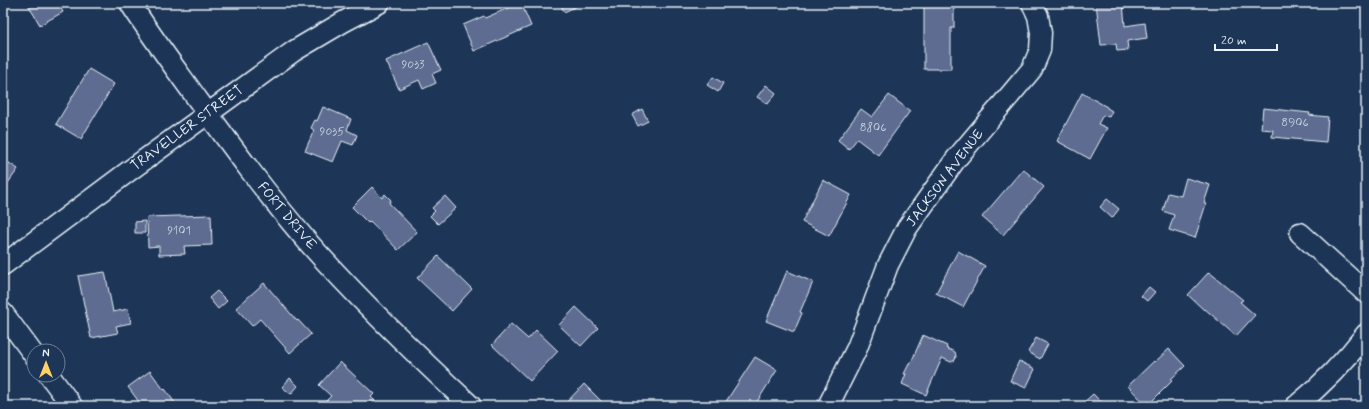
<svg xmlns="http://www.w3.org/2000/svg" width="1369" height="409" font-family="Mynerve,sans-serif">
  <style>
    .building { fill: #5d6c90; stroke: #e8f1f8 }
    .lines { fill: none; stroke-linecap: round; stroke-linejoin: round }
    .street-casing { stroke: #e8f1f8; stroke-width: 23 }
    .street { stroke: #1d3557; stroke-width: 20 }
    .labels { text-anchor: middle; dominant-baseline: central; stroke-width: 3; stroke-linejoin: round; paint-order: stroke }
    .number-label { font-size: 12px; fill: #c5d0de }
    .street-label { font-size: 14px; fill: #e8f1f8; stroke: #1d3557 }
  </style>
  <rect width="100%" height="100%" fill="#1d3557"/>
  <filter id="ink" filterUnits="userSpaceOnUse"><feTurbulence type="fractalNoise" baseFrequency=".025" numOctaves="2"/><feDisplacementMap in="SourceGraphic" scale="8" xChannelSelector="R" yChannelSelector="G"/><feConvolveMatrix kernelMatrix="1 2 1 2 8 2 1 2 1" color-interpolation-filters="sRGB"/></filter>
  <g filter="url(#ink)">
    <path class="building" d="M27,3H58L63,12L40,25Z
      M520,3H521L531,26L474,51L463,25L484,16L485,18Z
      M560,3H584L564,12Z
      M1096,3H1123L1125,26L1145,23L1147,38L1127,41L1128,50L1117,51L1116,44L1101,45Z
      M924,5H954V28H951V69H924Z
      M428,42L441,70L432,74L436,83L423,89L419,80L399,89L386,61Z
      M89,69L114,84L81,139L56,124Z
      M713,77L723,83L718,92L707,85Z
      M766,85L776,93L768,104L757,97Z
      M1082,93L1107,107V108L1112,111L1109,117L1103,115L1098,124L1107,128L1090,159L1057,141Z
      M889,95L910,111L878,155L857,139L849,149L838,140L861,109L872,117Z
      M323,107L351,119L347,130L357,135L353,145L342,141L333,162L305,151L314,130L311,128L315,120L317,121Z
      M1263,108L1310,113L1309,115L1328,117L1326,142L1272,137L1273,130L1261,129Z
      M642,109L648,121L638,126L632,115Z
      M3,159L18,169L3,190Z
      M1023,169L1044,187L1003,235L982,217Z
      M1186,178L1210,185L1204,203L1206,204L1195,238L1169,230L1174,215L1163,211L1168,193L1181,196Z
      M823,180L851,195L829,236L802,222Z
      M372,187L382,198L385,194L391,200L389,203L417,232L398,250L370,221L368,223L352,207Z
      M445,196L456,208L438,224L430,216L435,211L432,208Z
      M1107,199L1119,209L1112,218L1100,207Z
      M211,215L212,245L184,246L185,254L159,255V246L148,247L147,217Z
      M145,221V233H135V222Z
      M958,251L985,266L963,307L936,293Z
      M438,256L472,289L452,311L417,278Z
      M787,271L813,282L800,312L802,313L794,332L766,321Z
      M105,272L113,312L128,309L131,323L116,326L118,333L91,338L78,276Z
      M1209,272L1243,300L1240,302L1255,315L1236,336L1205,309L1204,310L1188,295Z
      M264,283L297,321L298,320L311,334L290,353L260,319L252,326L236,308Z
      M1149,287L1155,292L1147,301L1141,296Z
      M217,291L227,301L218,309L209,298Z
      M576,307L598,328L581,346L559,325Z
      M511,324L528,339L536,330L558,351L530,381L492,345Z
      M923,335L947,346L946,348L955,352L956,356L955,360L951,362L942,358L926,395L902,384L906,374H904L909,364L910,365Z
      M1036,338L1048,344L1040,359L1028,352Z
      M1169,349L1185,366L1171,379L1172,381L1147,406L1128,386L1154,361L1155,362Z
      M755,357L777,370L755,405L754,404L752,406H723Z
      M1019,361L1035,369L1026,388L1010,381Z
      M340,362L374,394L371,397L379,405L378,406H330L325,402L331,396L319,385Z
      M150,371L164,390L165,389L177,406H142L128,387Z
      M290,378L298,386L291,394L282,387Z
      M584,384L606,406H563Z
      M1093,394L1101,402L1102,401L1107,406H1080Z"/>
    <g class="lines">
      <defs>
        <path id="street" d="M130,3C151,36 175,68 198,100C233,148 268,196 307,241C358,299 414,353 471,406
          M1300,233L1366,293
          M3,265L129,171L294,51L343,22L379,3
          M3,313L34,355
          M49,375L72,406
          M828,406L857,348L888,265L907,228L956,159L1032,69L1040,50L1041,33L1038,16L1032,3
          M1296,406C1322,385 1346,360 1366,334"/>
      </defs>
      <use href="#street" class="street-casing"/>
      <use href="#street" class="street"/>
    </g>
  </g>
  <g class="labels">
    <g class="number-label">
      <text x="413" y="65">9033</text>
      <text x="1295" y="123">8906</text>
      <text x="873" y="128">8806</text>
      <text x="332" y="132">9035</text>
      <text x="179" y="231">9101</text>
    </g>
    <g class="street-label">
      <text transform="translate(187 128) rotate(-36)">TRAVELLER STREET</text>
      <text transform="translate(945 178) rotate(-53)">JACKSON AVENUE</text>
      <text transform="translate(287 216) rotate(50)">FORT DRIVE</text>
    </g>
  </g>
  <rect width="1369" height="409" fill="none" stroke="#1d3557" stroke-width="16"/>
  <rect x="8" y="8" width="1353" height="393" fill="none" stroke="#e8f1f8" stroke-width="1.5" filter="url(#ink)"/>
  <g transform="translate(46 363)"><circle r="19" fill="#1d3557" stroke="#6e8097"/>
  <path d="M0-3L7 15L0 10L-7 15Z" fill="#ffd166"/>
  <text y="-6" font-size="11" font-weight="bold" text-anchor="middle" fill="#e8f1f8">N</text>
  </g>
  <path d="M1215 44v6h62v-6" fill="none" stroke="#e8f1f8" stroke-width="2"/>
  <text x="1221" y="44" font-size="12" fill="#e8f1f8" stroke="#1d3557" stroke-width="3" paint-order="stroke">20 m</text>
</svg>
